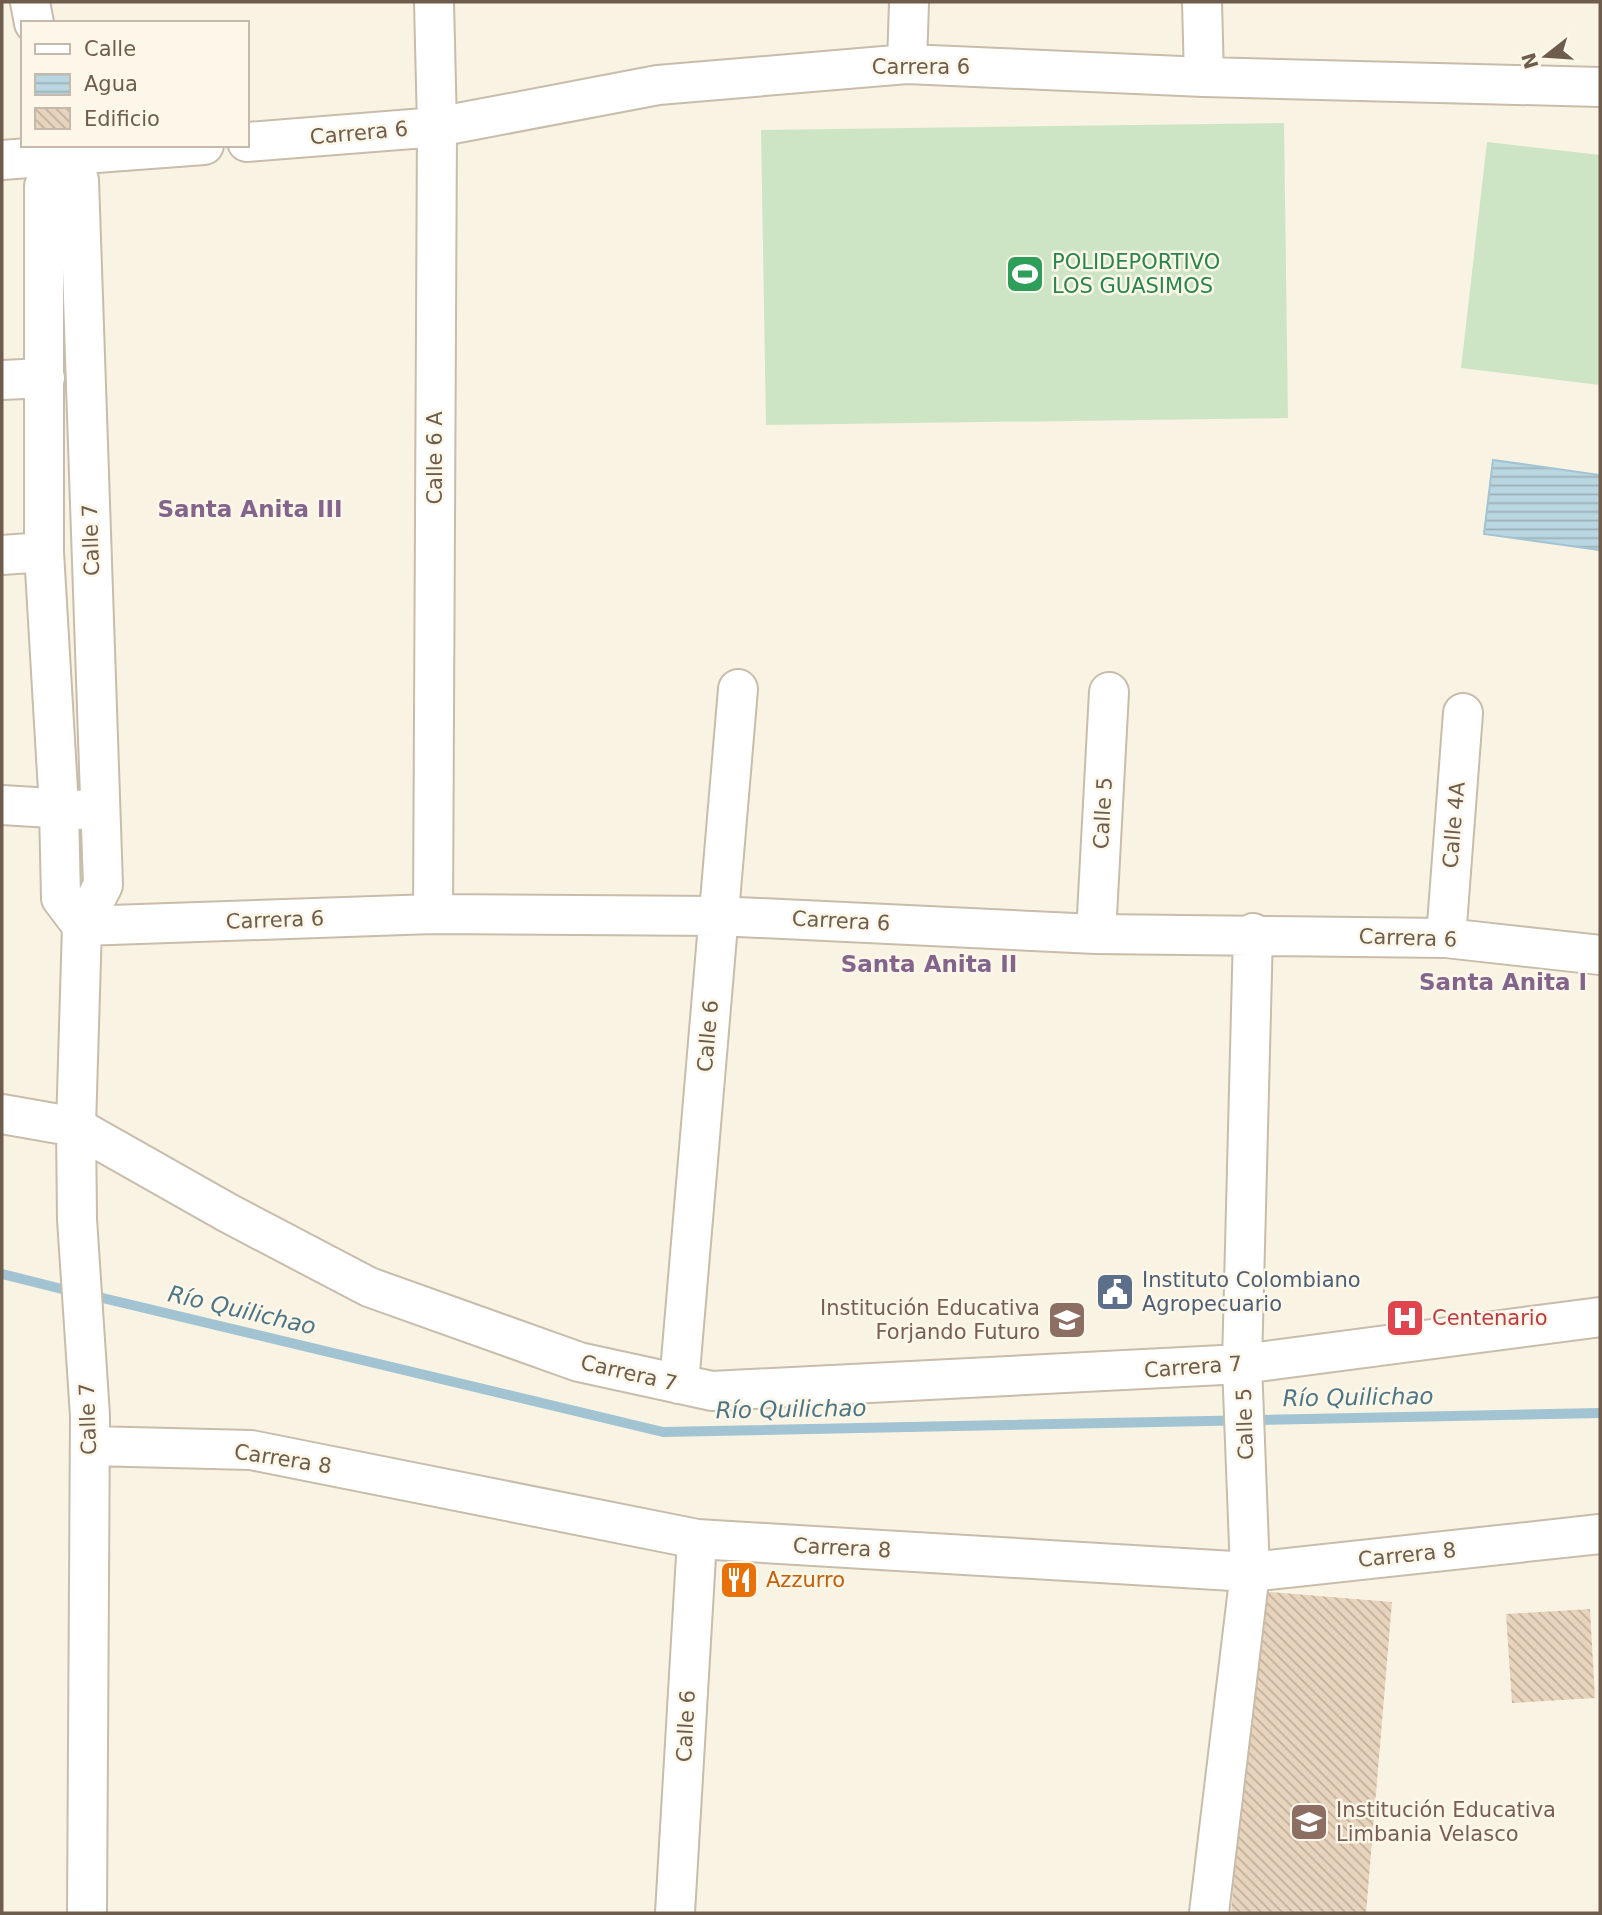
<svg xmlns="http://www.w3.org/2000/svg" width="1602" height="1915" font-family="'DejaVu Sans',sans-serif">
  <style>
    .grass { fill: #cde5c4 }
    .water { fill: url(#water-rules); stroke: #a2c3d1; stroke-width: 2 }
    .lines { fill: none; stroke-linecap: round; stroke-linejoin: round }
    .stream { stroke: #a2c3d1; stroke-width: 10 }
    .building { fill: url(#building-back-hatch) }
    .minor-casing { stroke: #c8bcab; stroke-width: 42 }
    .minor { stroke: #fff; stroke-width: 38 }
    .labels { text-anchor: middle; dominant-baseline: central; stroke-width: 5; stroke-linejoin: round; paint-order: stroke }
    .street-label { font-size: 21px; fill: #6e5d4c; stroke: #fdf7e9 }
    .leisure-label { font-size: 21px; fill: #27864d; stroke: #fdf7e9; text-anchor: start }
    .service-label { font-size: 21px; fill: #4e5e75; stroke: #fdf7e9; text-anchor: start }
    .education-label { font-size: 21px; fill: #785e54; stroke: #fdf7e9; text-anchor: end }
    .health-label { font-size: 21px; fill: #be3a42; stroke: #fdf7e9; text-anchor: start }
    .food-label { font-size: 21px; fill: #c56008; stroke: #fdf7e9; text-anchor: start }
    .neighbourhood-label { font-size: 23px; font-weight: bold; fill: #83648b; stroke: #fdf7e9 }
    .water-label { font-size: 23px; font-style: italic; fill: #4c7586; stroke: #fdf7e9 }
  </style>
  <defs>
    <pattern id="water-rules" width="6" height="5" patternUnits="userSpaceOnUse" patternTransform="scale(1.75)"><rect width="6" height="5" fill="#bad6e0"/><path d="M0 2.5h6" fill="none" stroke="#9bb1b8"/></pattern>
    <pattern id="building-back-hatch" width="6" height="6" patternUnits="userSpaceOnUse" patternTransform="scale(1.75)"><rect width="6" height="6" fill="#e8d4bc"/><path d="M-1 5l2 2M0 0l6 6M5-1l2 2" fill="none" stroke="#c0af9b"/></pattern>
  </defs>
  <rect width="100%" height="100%" fill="#f9f3e3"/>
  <path class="grass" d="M1284,123L1288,418L766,425L761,130Z
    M1487,142L1600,155V385L1461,368Z"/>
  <path class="water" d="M1493,460L1600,475V550L1484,534Z"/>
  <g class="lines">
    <path class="stream" d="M2,1274L74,1292
      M90,1295L663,1432L1600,1413"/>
  </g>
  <path class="building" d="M1258,1591L1392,1602L1366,1913H1231Z
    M1590,1609L1595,1698L1512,1703L1506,1614Z"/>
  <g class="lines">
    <defs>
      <path id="minor" d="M30,2L34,23
        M1202,2L1204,77
        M907,64L909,2
        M247,142L437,127L658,85L907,64L1204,77L1600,87
        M57,145L59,157L79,180L103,885L82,926L76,1127L77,1219L90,1416L87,1913
        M59,157L44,186V552L59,808L61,898L82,926
        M2,160L204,145
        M2,380L45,378
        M2,555L44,552
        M2,805L84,810
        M433,914L437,127L434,2
        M82,926L433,914L718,916L1096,934L1446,938L1600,955
        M1096,934L1109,692
        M1446,938L1463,713
        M2,1114L76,1127L228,1213L369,1287L579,1362L712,1391L1242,1364L1600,1317
        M679,1384L738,689
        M90,1446L251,1450L697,1539L1250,1572L1600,1534
        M675,1913L697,1539
        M1209,1913L1250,1572L1242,1364L1253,933"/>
    </defs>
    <use href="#minor" class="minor-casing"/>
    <use href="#minor" class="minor"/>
  </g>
  <defs>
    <symbol id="stadium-square" viewBox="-11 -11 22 22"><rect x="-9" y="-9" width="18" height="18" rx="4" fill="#2e9e5b" stroke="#fdf7e9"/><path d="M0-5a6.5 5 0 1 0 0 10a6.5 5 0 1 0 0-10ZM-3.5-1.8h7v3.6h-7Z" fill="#fff"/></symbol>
    <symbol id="civic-square" viewBox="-11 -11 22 22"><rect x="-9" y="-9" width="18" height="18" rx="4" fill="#5c6f8a" stroke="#fdf7e9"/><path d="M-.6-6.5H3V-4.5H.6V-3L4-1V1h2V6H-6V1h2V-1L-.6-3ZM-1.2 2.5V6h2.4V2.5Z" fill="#fff"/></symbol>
    <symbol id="hospital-square" viewBox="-11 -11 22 22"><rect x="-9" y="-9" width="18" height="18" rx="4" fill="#e0444e" stroke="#fdf7e9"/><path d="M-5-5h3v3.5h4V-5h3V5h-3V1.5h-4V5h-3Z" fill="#fff"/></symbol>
    <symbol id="school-square" viewBox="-11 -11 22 22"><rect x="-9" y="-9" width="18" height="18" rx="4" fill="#8d6e63" stroke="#fdf7e9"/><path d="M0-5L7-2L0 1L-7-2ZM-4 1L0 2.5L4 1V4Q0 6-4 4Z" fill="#fff"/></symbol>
    <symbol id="restaurant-square" viewBox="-11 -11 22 22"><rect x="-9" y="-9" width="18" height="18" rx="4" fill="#e8710a" stroke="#fdf7e9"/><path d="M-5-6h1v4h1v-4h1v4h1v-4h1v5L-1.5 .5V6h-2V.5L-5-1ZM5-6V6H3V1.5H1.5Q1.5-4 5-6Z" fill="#fff"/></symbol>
  </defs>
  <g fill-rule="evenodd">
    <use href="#stadium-square" x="1003" y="252" width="44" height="44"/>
    <use href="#civic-square" x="1093" y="1270" width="44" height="44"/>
    <use href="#hospital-square" x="1383" y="1296" width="44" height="44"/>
    <use href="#school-square" x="1045" y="1298" width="44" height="44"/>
    <use href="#restaurant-square" x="717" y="1558" width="44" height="44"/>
    <use href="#school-square" x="1287" y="1800" width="44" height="44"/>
  </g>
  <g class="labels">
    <g class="street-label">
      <text x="921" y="67">Carrera 6</text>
      <text transform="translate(359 133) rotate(-5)">Carrera 6</text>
      <text transform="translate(435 458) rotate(-90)">Calle 6 A</text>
      <text transform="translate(91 540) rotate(-92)">Calle 7</text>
      <text transform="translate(1103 813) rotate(-87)">Calle 5</text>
      <text transform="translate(1454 825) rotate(-85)">Calle 4A</text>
      <text transform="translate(275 920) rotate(-2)">Carrera 6</text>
      <text transform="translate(841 921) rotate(3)">Carrera 6</text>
      <text transform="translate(1408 938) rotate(2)">Carrera 6</text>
      <text transform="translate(708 1036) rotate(-85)">Calle 6</text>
      <text transform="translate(1193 1367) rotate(-4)">Carrera 7</text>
      <text transform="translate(629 1373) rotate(13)">Carrera 7</text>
      <text transform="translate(88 1419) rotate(-92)">Calle 7</text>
      <text transform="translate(1245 1424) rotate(-92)">Calle 5</text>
      <text transform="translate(283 1459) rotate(9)">Carrera 8</text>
      <text transform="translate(842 1548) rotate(3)">Carrera 8</text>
      <text transform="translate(1407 1555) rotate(-6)">Carrera 8</text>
      <text transform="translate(686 1726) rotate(-87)">Calle 6</text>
    </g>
    <g class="leisure-label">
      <text x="1052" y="262">POLIDEPORTIVO<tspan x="1052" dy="24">LOS GUASIMOS</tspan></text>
    </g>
    <g class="service-label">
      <text x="1142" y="1280">Instituto Colombiano<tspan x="1142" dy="24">Agropecuario</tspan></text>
    </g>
    <g class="education-label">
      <text x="1040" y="1308">Institución Educativa<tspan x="1040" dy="24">Forjando Futuro</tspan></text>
      <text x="1336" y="1810" text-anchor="start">Institución Educativa<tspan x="1336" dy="24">Limbania Velasco</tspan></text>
    </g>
    <g class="health-label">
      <text x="1432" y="1318">Centenario</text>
    </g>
    <g class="food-label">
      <text x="766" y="1580">Azzurro</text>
    </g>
    <g class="neighbourhood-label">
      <text x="250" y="509">Santa Anita III</text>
      <text x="929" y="964">Santa Anita II</text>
      <text x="1503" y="982">Santa Anita I</text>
    </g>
    <g class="water-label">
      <text transform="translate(242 1310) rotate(13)">Río Quilichao</text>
      <text transform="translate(1358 1397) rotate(-1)">Río Quilichao</text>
      <text transform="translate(791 1409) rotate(-1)">Río Quilichao</text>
    </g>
  </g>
  <rect width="1602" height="1915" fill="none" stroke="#6e5d4c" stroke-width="7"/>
  <rect x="21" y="21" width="228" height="126" fill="#fdf7e9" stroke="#c4b9aa" stroke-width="2"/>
  <rect x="35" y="44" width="35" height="10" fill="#ffffff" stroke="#c4b9aa" stroke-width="2"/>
  <text x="84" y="56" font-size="21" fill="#6e5d4c">Calle</text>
  <rect x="35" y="74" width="35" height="21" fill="url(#water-rules)" stroke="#c4b9aa" stroke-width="2"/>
  <text x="84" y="91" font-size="21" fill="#6e5d4c">Agua</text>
  <rect x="35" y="108" width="35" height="21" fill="url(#building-back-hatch)" stroke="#c4b9aa" stroke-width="2"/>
  <text x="84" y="126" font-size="21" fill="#6e5d4c">Edificio</text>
  <g transform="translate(1546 56) rotate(253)" stroke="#fdf7e9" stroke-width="5" paint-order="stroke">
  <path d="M0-5L12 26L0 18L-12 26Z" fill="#6e5d4c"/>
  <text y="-10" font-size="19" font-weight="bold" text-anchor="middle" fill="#6e5d4c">N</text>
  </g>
</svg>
